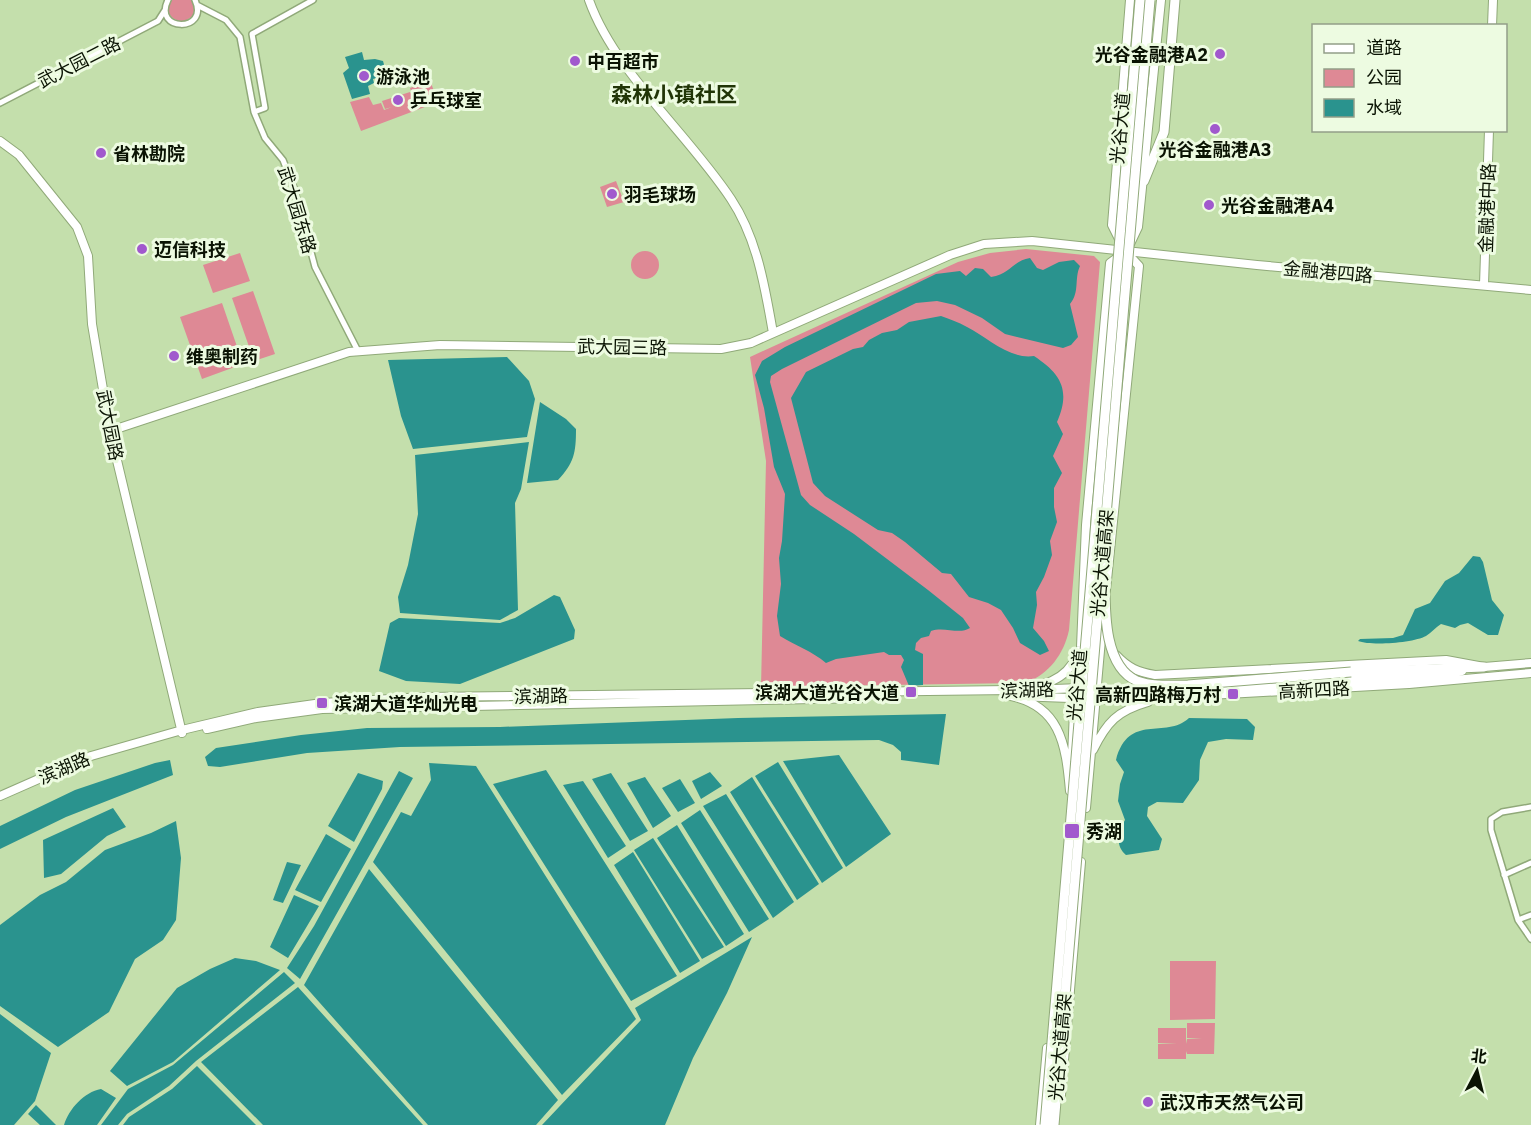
<svg xmlns="http://www.w3.org/2000/svg" width="1531" height="1125" font-family="'IBM Plex Sans','Noto Sans SC',sans-serif">
  <style>
    .green { fill: #de8995 }
    .water { fill: #2a938e }
    .lines { fill: none; stroke-linecap: round; stroke-linejoin: round }
    .street-casing { stroke: #90a979; stroke-width: 8 }
    .secondary-casing { stroke: #90a979; stroke-width: 10 }
    .primary-casing { stroke: #90a979; stroke-width: 10 }
    .highway-casing { stroke: #90a979; stroke-width: 11 }
    .street { stroke: #fff; stroke-width: 5 }
    .secondary { stroke: #fff; stroke-width: 8 }
    .primary { stroke: #fff; stroke-width: 8 }
    .highway { stroke: #fff; stroke-width: 9 }
    .highway-bridge-casing { stroke: #90a979; stroke-width: 11; stroke-linecap: butt }
    .highway-bridge { stroke: #fff; stroke-width: 9 }
    .poi-dot { fill: #a159cd; stroke: #edfbe1; stroke-width: 2 }
    .labels { text-anchor: middle; dominant-baseline: central; stroke-width: 6; stroke-linejoin: round; paint-order: stroke }
    .poi-label { font-size: 18px; font-weight: bold; fill: #0a1303; stroke: #edfbe1; text-anchor: start }
    .street-label { font-size: 18px; fill: #0a1303; stroke: #edfbe1 }
    .quarter-label { font-size: 21px; font-weight: bold; fill: #213507; stroke: #edfbe1 }
  </style>
  <rect width="100%" height="100%" fill="#c4dfac"/>
  <path class="green" d="M172,0H191L194,3V15L184,22C172,21 163,12 172,0Z
    M428,75L438,102L361,131L350,102L369,97L373,105L381,103L384,110L392,107L385,109L382,101L410,92L414,99L410,88L419,85L417,78Z
    M616,181L624,202L607,207L600,187Z
    M1026,249L1094,256L1100,262L1069,630C1064,654 1049,674 1026,683L761,687L766,461L750,357L958,262L990,253Z
    M631 265a14 14 0 1 1 28 0a14 14 0 1 1-28 0Z
    M240,253L250,281L213,293L203,265Z
    M253,291L275,354L254,361L232,298Z
    M222,303L243,364L202,379L180,317Z
    M1170,961H1216L1215,1019L1170,1020Z
    M1187,1023H1215L1214,1054H1187L1186,1051V1059H1158V1044L1177,1043H1158V1028H1186V1044L1187,1039H1202L1187,1038Z"/>
  <path class="water" d="M362,52L364,60L375,59L383,61L387,75L373,79L374,83L368,86L370,94L352,99L343,73L349,68L345,57Z
    M1030,258L1037,268L1043,270L1059,262L1074,260L1080,266C1074,279 1080,292 1070,304L1078,337L1071,345L1063,348L1005,334L982,318L955,305L937,301L916,303L782,369L771,376L770,382L801,495L810,505L854,534L928,590L963,618L970,628C959,635 944,626 931,631L929,636L921,638L916,643L915,650L923,654V685L909,686L901,667L904,660L901,655H889L884,652L836,659L826,663C812,651 796,646 780,636L777,616L781,584L779,558L782,541L785,494L774,467L764,408L755,375L762,361L785,347L936,274L960,271L966,276L975,268L983,269L991,277C1011,274 1012,261 1030,258Z
    M941,316C949,319 958,322 967,327C987,337 1010,360 1034,356C1061,374 1071,390 1057,422L1063,434L1053,456L1062,473L1054,488V507L1057,522L1050,541L1052,555L1044,577L1036,592L1037,605L1033,628L1044,641L1049,651L1040,655L1020,643L1013,628L1001,610L988,603L969,597L951,574L942,573L905,542L892,533L878,530L825,496L813,483L791,398L806,372L853,349L863,347L869,340L882,333L897,330L909,322Z
    M507,357L529,381L535,399L527,437L413,449L401,416L388,360Z
    M540,402L566,419L576,429C576,453 574,463 558,480L527,483Z
    M529,442L521,489L515,503L518,610L500,620L400,613L398,597L408,565L418,514L415,455Z
    M1473,556L1480,557L1483,562L1492,600L1504,615L1498,635H1488L1468,623L1460,625L1455,628L1441,624C1436,627 1431,633 1426,636C1413,643 1371,646 1358,641L1360,639L1393,638L1403,635L1415,609L1430,603L1445,581L1459,573Z
    M554,595L560,597L575,630L574,639L460,684L406,681L379,671L390,623L399,618L500,623L515,618Z
    M946,714L939,765L901,760V752L893,745L879,740L400,747L307,753L220,767L208,766L205,757L216,748L301,735L367,728L500,727L738,718Z
    M1189,718L1247,719L1255,727L1253,740L1226,739L1208,742L1200,760L1199,780L1183,803L1157,802L1148,807L1147,816L1162,839L1159,850L1126,855C1114,845 1119,831 1125,820L1118,801L1120,784L1124,772L1116,760C1129,712 1165,740 1189,718Z
    M839,755L891,834L846,867L783,761Z
    M170,760L173,775L66,817L0,849V826L75,790L155,763Z
    M778,762L843,868L822,883L755,776Z
    M429,763L476,766L636,1019L562,1095L373,862L401,812L411,816L431,780Z
    M546,770L677,976L631,1001L493,784Z
    M399,771L413,778L300,979L287,968L314,926Z
    M710,772L722,786L701,799L692,781Z
    M358,773L383,781L382,789L354,842L328,826Z
    M611,773L648,831L630,841L592,779Z
    M645,777L671,816L653,828L627,783Z
    M752,777L819,884L797,900L730,792Z
    M680,779L695,803L678,812L662,788Z
    M583,781L626,846L608,858L563,785Z
    M726,794L794,902L773,918L703,806Z
    M113,808L126,827L107,836L61,874L44,878L43,840Z
    M700,810L769,919L749,932L681,823Z
    M176,821L181,858L176,920L163,940L135,959L109,1012L58,1047L0,1006V925L40,895L66,882L105,850L151,833Z
    M677,825L744,934L726,946L657,838Z
    M326,834L351,849L321,902L295,890Z
    M653,838L724,947L702,959L634,850Z
    M633,852L700,961L680,973L614,865Z
    M287,862L301,865L283,903L273,900Z
    M369,869L558,1100L536,1125H428L304,985Z
    M294,895L319,906L288,958L270,947Z
    M752,937L727,993L693,1058L665,1125H542L641,1020L635,1008Z
    M235,958L256,961L280,970L173,1062L127,1086L110,1071L177,988L210,969Z
    M284,972L295,983L196,1061L169,1086L127,1114L118,1125H101L128,1089L173,1065Z
    M298,987L423,1125H263L201,1062Z
    M0,1014L51,1053L35,1101L14,1125H0Z
    M197,1066L256,1125H123L129,1117L172,1089Z
    M101,1089L116,1098L97,1125H64C69,1109 84,1092 101,1089Z
    M36,1105L56,1125H40L28,1114Z"/>
  <g class="lines">
    <defs>
      <path id="street" d="M168,0C152,32 210,33 195,0
        M197,5L226,20L240,37L254,112L265,138L283,160L294,188L315,267L358,351
        M0,103L158,21L165,10
        M254,112L265,108L252,34L313,0
        M1531,807L1502,812L1491,819V830L1518,920L1531,939
        M1504,875L1531,863
        M1518,920L1531,915"/>
      <path id="secondary" d="M589,0C614,71 689,135 731,199C757,238 765,287 773,333
        M1492,26L1493,0
        M0,141L19,155L77,227L88,256L92,324L110,431L182,733
        M1484,285L1489,130
        M110,431L349,352L440,345L721,349L751,343L950,255L984,244L1032,241L1257,265L1531,290
        M1029,690L1080,688
        M1015,696L1096,699
        M207,729L256,718L322,709L866,698
        M0,796L91,756L182,730L258,712L322,703L425,697L1011,690"/>
      <path id="primary" d="M1120,241L1112,225L1130,0
        M1129,246L1138,227L1161,0
        M1106,590L1139,266L1126,252
        M1116,655C1128,668 1138,672 1155,675L1446,660L1484,667L1531,663
        M1190,689L1432,675L1462,671
        M1006,690C1035,686 1064,686 1077,655
        M1097,690L1177,689
        M1005,695C1060,703 1066,744 1070,791
        M1096,699L1119,700L1409,684L1531,673
        M1093,750C1107,722 1117,711 1148,702
        M1072,757L1075,688L1081,647L1086,525L1110,263L1121,255
        M1086,808L1103,617
        M1061,1095L1081,862
        M1040,1125L1047,1048"/>
      <path id="highway" d="M1144,181L1164,132L1175,0
        M1351,672L1484,667"/>
    </defs>
    <use href="#street" class="street-casing"/>
    <use href="#secondary" class="secondary-casing"/>
    <use href="#primary" class="primary-casing"/>
    <use href="#highway" class="highway-casing"/>
    <use href="#street" class="street"/>
    <use href="#secondary" class="secondary"/>
    <use href="#primary" class="primary"/>
    <use href="#highway" class="highway"/>
    <defs>
      <path id="highway-bridge" d="M1105,585C1105,615 1105,667 1137,681C1153,687 1172,685 1188,685L1351,672
        M1045,1125L1140,0
        M1054,1125L1150,0"/>
    </defs>
    <use href="#highway-bridge" class="highway-bridge-casing"/>
    <use href="#highway-bridge" class="highway-bridge"/>
  </g>
  <g class="poi-dot">
    <circle cx="1220" cy="54" r="6"/>
    <circle cx="575" cy="61" r="6"/>
    <circle cx="364" cy="76" r="6"/>
    <circle cx="398" cy="100" r="6"/>
    <circle cx="1215" cy="129" r="6"/>
    <circle cx="101" cy="153" r="6"/>
    <circle cx="612" cy="194" r="6"/>
    <circle cx="1209" cy="205" r="6"/>
    <circle cx="142" cy="249" r="6"/>
    <circle cx="174" cy="356" r="6"/>
    <rect x="905" y="686" width="12" height="12" rx="3"/>
    <rect x="1227" y="688" width="12" height="12" rx="3"/>
    <rect x="316" y="697" width="12" height="12" rx="3"/>
    <rect x="1064" y="823" width="16" height="16" rx="3"/>
    <circle cx="1148" cy="1102" r="6"/>
  </g>
  <g class="labels">
    <g class="poi-label">
      <text x="1208" y="54" text-anchor="end">光谷金融港A2</text>
      <text x="587" y="61">中百超市</text>
      <text x="376" y="76">游泳池</text>
      <text x="410" y="100">乒乓球室</text>
      <text x="1215" y="149" text-anchor="middle">光谷金融港A3</text>
      <text x="113" y="153">省林勘院</text>
      <text x="624" y="194">羽毛球场</text>
      <text x="1221" y="205">光谷金融港A4</text>
      <text x="154" y="249">迈信科技</text>
      <text x="186" y="356">维奥制药</text>
      <text x="899" y="692" text-anchor="end">滨湖大道光谷大道</text>
      <text x="1221" y="694" text-anchor="end">高新四路梅万村</text>
      <text x="334" y="703">滨湖大道华灿光电</text>
      <text x="1086" y="831">秀湖</text>
      <text x="1160" y="1102">武汉市天然气公司</text>
    </g>
    <g class="street-label">
      <text transform="translate(79 62) rotate(-27)">武大园二路</text>
      <text transform="translate(1120 128) rotate(-85)">光谷大道</text>
      <text transform="translate(1487 208) rotate(-88)">金融港中路</text>
      <text transform="translate(297 210) rotate(73)">武大园东路</text>
      <text transform="translate(1328 272) rotate(5)">金融港四路</text>
      <text transform="translate(622 347) rotate(1)">武大园三路</text>
      <text transform="translate(110 425) rotate(79)">武大园路</text>
      <text transform="translate(1102 563) rotate(-85)">光谷大道高架</text>
      <text transform="translate(1077 685) rotate(-85)">光谷大道</text>
      <text transform="translate(1027 690) rotate(-2)">滨湖路</text>
      <text transform="translate(1314 690) rotate(-3)">高新四路</text>
      <text transform="translate(541 696) rotate(-1)">滨湖路</text>
      <text transform="translate(64 768) rotate(-23)">滨湖路</text>
      <text transform="translate(1060 1047) rotate(-85)">光谷大道高架</text>
    </g>
    <g class="quarter-label">
      <text x="674" y="94">森林小镇社区</text>
    </g>
  </g>
  <rect x="1312" y="24" width="195" height="108" fill="#edfbe1" stroke="#929e88" stroke-width="1.5"/>
  <rect x="1324" y="44" width="30" height="9" fill="#ffffff" stroke="#929e88" stroke-width="1.5"/>
  <text x="1366" y="54" font-size="18" fill="#0a1303">道路</text>
  <rect x="1324" y="69" width="30" height="18" fill="#de8995" stroke="#929e88" stroke-width="1.5"/>
  <text x="1366" y="84" font-size="18" fill="#0a1303">公园</text>
  <rect x="1324" y="99" width="30" height="18" fill="#2a938e" stroke="#929e88" stroke-width="1.5"/>
  <text x="1366" y="114" font-size="18" fill="#0a1303">水域</text>
  <g transform="translate(1477 1071) rotate(7)" stroke="#edfbe1" stroke-width="4.5" paint-order="stroke">
  <path d="M0-4.5L10 22L0 15L-10 22Z" fill="#0a1303"/>
  <text y="-9" font-size="16" font-weight="bold" text-anchor="middle" fill="#0a1303">北</text>
  </g>
</svg>
